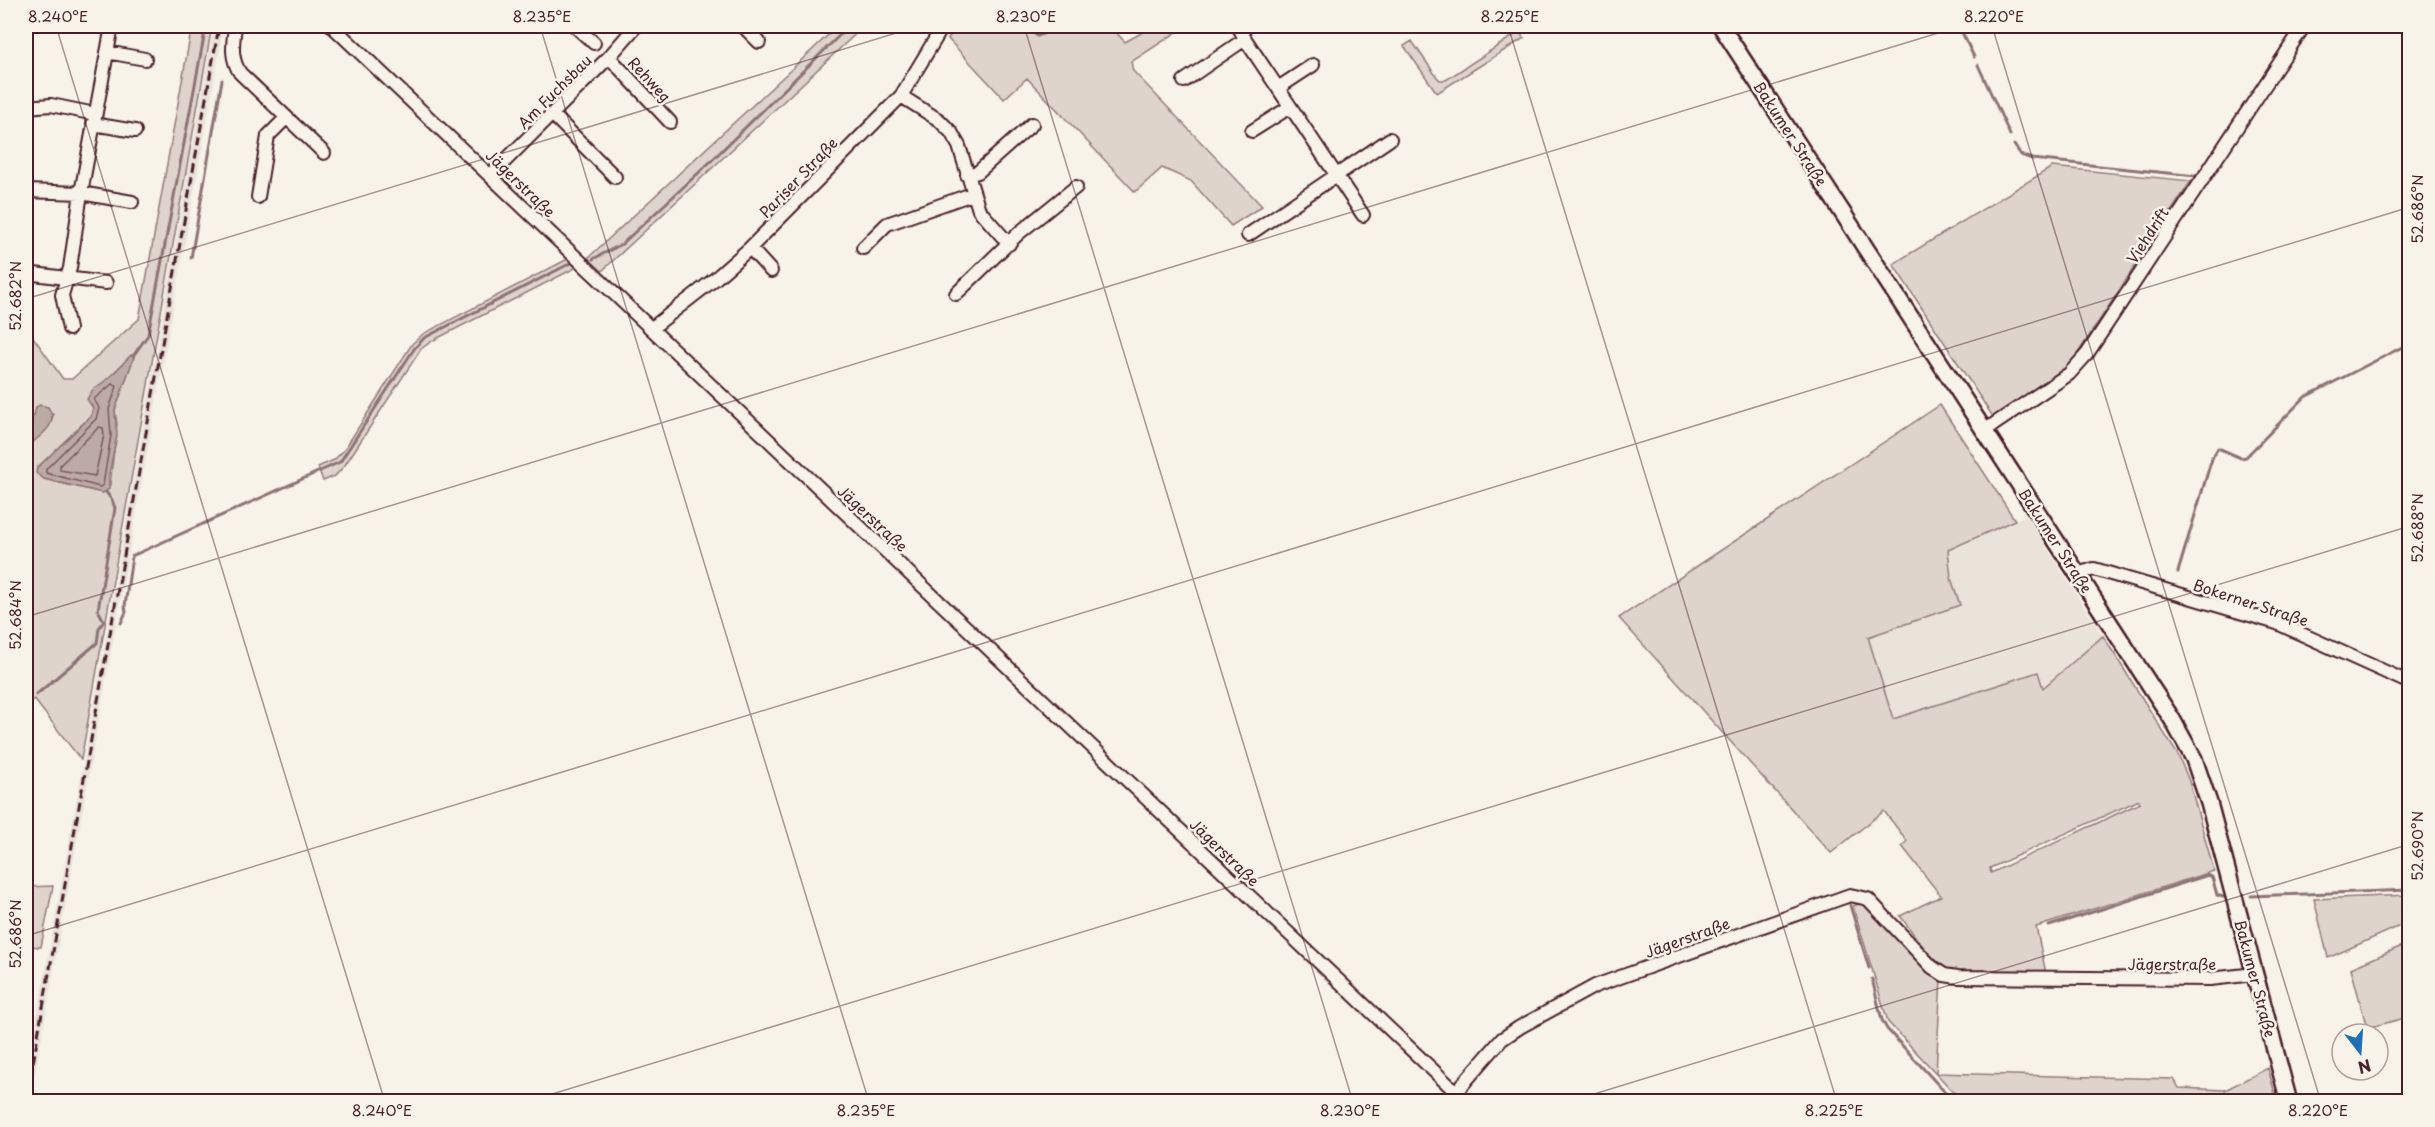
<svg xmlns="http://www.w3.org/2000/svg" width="2435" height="1127" font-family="'Playpen Sans',sans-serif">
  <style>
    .built { fill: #eae3da }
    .green { fill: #ded4cc; stroke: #947a7c; stroke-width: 1.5; fill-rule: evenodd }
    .water { fill: #bcaaa7; stroke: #8e7275; stroke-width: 1.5 }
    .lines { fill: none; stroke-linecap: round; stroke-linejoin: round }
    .shore { stroke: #78575d; stroke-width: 1.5 }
    .stream { stroke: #8e7275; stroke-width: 3 }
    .minor-casing { stroke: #4a1f2b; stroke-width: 16 }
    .major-casing { stroke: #4a1f2b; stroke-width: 20 }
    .minor { stroke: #f7f3e8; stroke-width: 12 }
    .major { stroke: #f7f3e8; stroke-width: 15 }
    .rail { stroke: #4a1f2b; stroke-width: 3; stroke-dasharray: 9 4.5; stroke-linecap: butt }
    .ticks { fill: none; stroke: #4a1f2b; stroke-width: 1.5; stroke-opacity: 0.45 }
    .labels { text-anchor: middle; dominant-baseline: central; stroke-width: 5; stroke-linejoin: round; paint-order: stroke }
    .street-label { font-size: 15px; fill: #4a1f2b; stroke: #f7f3e8 }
    .neatline { fill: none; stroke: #4a1f2b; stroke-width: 2 }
    .ticks-label { font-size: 15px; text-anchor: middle; fill: #4a1f2b }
  </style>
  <rect width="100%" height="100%" fill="#f7f3e8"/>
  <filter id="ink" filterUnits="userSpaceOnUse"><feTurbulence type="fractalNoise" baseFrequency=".0167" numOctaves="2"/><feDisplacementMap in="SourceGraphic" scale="12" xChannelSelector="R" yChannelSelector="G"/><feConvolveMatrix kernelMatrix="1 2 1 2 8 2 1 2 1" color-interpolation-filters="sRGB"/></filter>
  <g filter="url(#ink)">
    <path class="built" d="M214,26H224L30,1101H26V1077L83,766Z
      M2026,515L2103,636L2043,688L2037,672L1893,720L1868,637L1960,605L1951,578L1948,550Z"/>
    <path class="green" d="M192,26H212L81,760L34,699L26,705V448C35,439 53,428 53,414L36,413L26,425V327L63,379H72L139,319ZM132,355L134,357L115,410L117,424L110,485L102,493L44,479L37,468L91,416L102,384Z
      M838,26H864L602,271L588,258Z
      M956,26H1110L1125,42L1154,26H1186L1131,62L1133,71L1262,206L1231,226L1191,181L1162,168L1135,192L1027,78L1004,99L948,39Z
      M1519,32L1524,38L1437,93L1404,46L1412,41L1436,76L1440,80H1446Z
      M2052,167L2191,181L2068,368L1993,417L1893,264Z
      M568,259L577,267L432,341L421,349L345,465L335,476L323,481L318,467L334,460L344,450L412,344L423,334Z
      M1940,405L2015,520L1948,550L1951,578L1960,605L1868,637L1893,719L2038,672L2043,688L2103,636L2178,755L2189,781L2214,871L2036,927L2046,973H1957C1931,964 1917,937 1900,916L1941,896L1902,846L1907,841L1884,811L1831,853L1619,618ZM2139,800L2140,803L1991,873L1990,868Z
      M53,886L41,947L26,946V887Z
      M2409,895V922L2328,958L2314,899Z
      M1862,903L1926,968L1941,979L1936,1073L2174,1079L2179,1088L2225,1090L2268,1068L2277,1101H1962L1888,1022L1853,906Z
      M2409,943V1017L2367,1028L2351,968Z"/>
    <path class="water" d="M131,355L134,357L115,410L117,436L109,474V489L103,493L44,479L36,473L37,468L91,416L93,408L87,399L92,391L110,377Z
      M40,405L48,407C61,425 39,436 26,448V425L34,416L36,407Z"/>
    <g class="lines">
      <path class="shore" d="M112,384L117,386L109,409L111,435L103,485L100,487L46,473V469L96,419L99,408L94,399Z
        M99,427L103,428L104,435L95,476L60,470V465Z"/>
      <path class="stream" d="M1027,26L1037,36L1062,26
        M1959,26L1974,57
        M1978,65L2010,135
        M2014,145L2021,155L2032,159L2196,176
        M191,258L222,80
        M593,259L622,244L706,166L849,26
        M133,356L148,335L206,26
        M2178,572L2212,458L2218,448L2241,458L2246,457L2305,397L2410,343
        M121,623L126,612L125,606L132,556L340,462L414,349L424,338L571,263
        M36,695L97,643L99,628L104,621L98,610L115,508L112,500L106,492
        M2251,896L2410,890
        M1850,905L1869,968
        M2049,926L2208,875L2212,877L2217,895L2223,897
        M1872,979L1882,1020L1887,1029L1954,1102
        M2391,1102L2410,1088"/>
      <defs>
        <path id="minor" d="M235,26C233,44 230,57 240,73L324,153
          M332,26L1456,1092L1502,1039L1520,1027L1595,986L1850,895L1868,899L1932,967L1944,975L1958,977L2210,979L2255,974
          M575,26L594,43
          M743,26L759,42
          M1238,26L1245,39L1363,215
          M107,52L145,59
          M609,57L670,122
          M1184,81L1245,39
          M1278,88L1313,65
          M901,96L939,120L951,132L959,146L979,210L1009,244
          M26,107L51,105L95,114
          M552,114L615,177
          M93,124L135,131
          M1252,131L1290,107
          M491,175L609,57L636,26
          M967,175L978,172L1032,124
          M26,191L81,193L112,26
          M258,197L268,136L286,118
          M1248,235L1390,139
          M750,248L771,271
          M863,248L887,224L972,194
          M26,273L106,283
          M956,294L1019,233L1076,187
          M652,328L716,278L750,248L901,96L943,26
          M69,329L62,295L70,268L81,193L132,202
          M1984,431L2069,374L2087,354L2304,26
          M2077,574L2094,569L2277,623L2410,683"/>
        <path id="major" d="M1721,26L2172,719L2194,759L2209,803L2289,1102"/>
      </defs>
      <use href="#minor" class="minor-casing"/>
      <use href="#major" class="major-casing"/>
      <use href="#minor" class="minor"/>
      <use href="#major" class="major"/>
      <path class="rail" d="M26,1102L219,26"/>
    </g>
  </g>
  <path class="ticks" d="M56,26L385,1102M540,26L869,1102M1024,26L1353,1102M1508,26L1837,1102M1992,26L2321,1102M26,299L919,26M26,617L1961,26M26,936L2410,207M526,1102L2410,526M1568,1102L2410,844"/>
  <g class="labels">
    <g class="street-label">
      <text transform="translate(650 79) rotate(47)">Rehweg</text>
      <text transform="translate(554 91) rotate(-45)">Am Fuchsbau</text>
      <text transform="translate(1791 133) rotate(57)">Bakumer Straße</text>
      <text transform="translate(798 177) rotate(-46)">Pariser Straße</text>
      <text transform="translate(521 183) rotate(44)">Jägerstraße</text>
      <text transform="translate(2147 235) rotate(-57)">Viehdrift</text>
      <text transform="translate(873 518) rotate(43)">Jägerstraße</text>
      <text transform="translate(2056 540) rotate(57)">Bakumer Straße</text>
      <text transform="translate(2251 602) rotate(18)">Bokerner Straße</text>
      <text transform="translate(1225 852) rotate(44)">Jägerstraße</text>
      <text transform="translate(1687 937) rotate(-20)">Jägerstraße</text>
      <text x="2172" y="963">Jägerstraße</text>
      <text transform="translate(2256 978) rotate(75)">Bakumer Straße</text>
    </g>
  </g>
  <rect width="2435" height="1127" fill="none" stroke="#f7f3e8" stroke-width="66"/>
  <g transform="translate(2360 1052) rotate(163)"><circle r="28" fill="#f7f3e8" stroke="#b29e9c" stroke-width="1.5"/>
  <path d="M0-4.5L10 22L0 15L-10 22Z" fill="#1f6fb2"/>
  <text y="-9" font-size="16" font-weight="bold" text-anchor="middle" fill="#4a1f2b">N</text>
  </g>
  <rect x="33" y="33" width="2369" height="1061" class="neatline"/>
  <g class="ticks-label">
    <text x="58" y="22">8.240°E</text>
    <text x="542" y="22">8.235°E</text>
    <text x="1026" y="22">8.230°E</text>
    <text x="1510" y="22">8.225°E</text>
    <text x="1994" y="22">8.220°E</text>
    <text transform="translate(2418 209) rotate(-90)" y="5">52.686°N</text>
    <text transform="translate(16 296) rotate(-90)" y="5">52.682°N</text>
    <text transform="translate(2418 528) rotate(-90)" y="5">52.688°N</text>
    <text transform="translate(16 615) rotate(-90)" y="5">52.684°N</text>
    <text transform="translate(2418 846) rotate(-90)" y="5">52.690°N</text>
    <text transform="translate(16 934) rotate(-90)" y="5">52.686°N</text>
    <text x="382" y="1116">8.240°E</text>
    <text x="866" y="1116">8.235°E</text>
    <text x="1350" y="1116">8.230°E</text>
    <text x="1834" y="1116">8.225°E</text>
    <text x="2318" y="1116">8.220°E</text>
  </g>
</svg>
